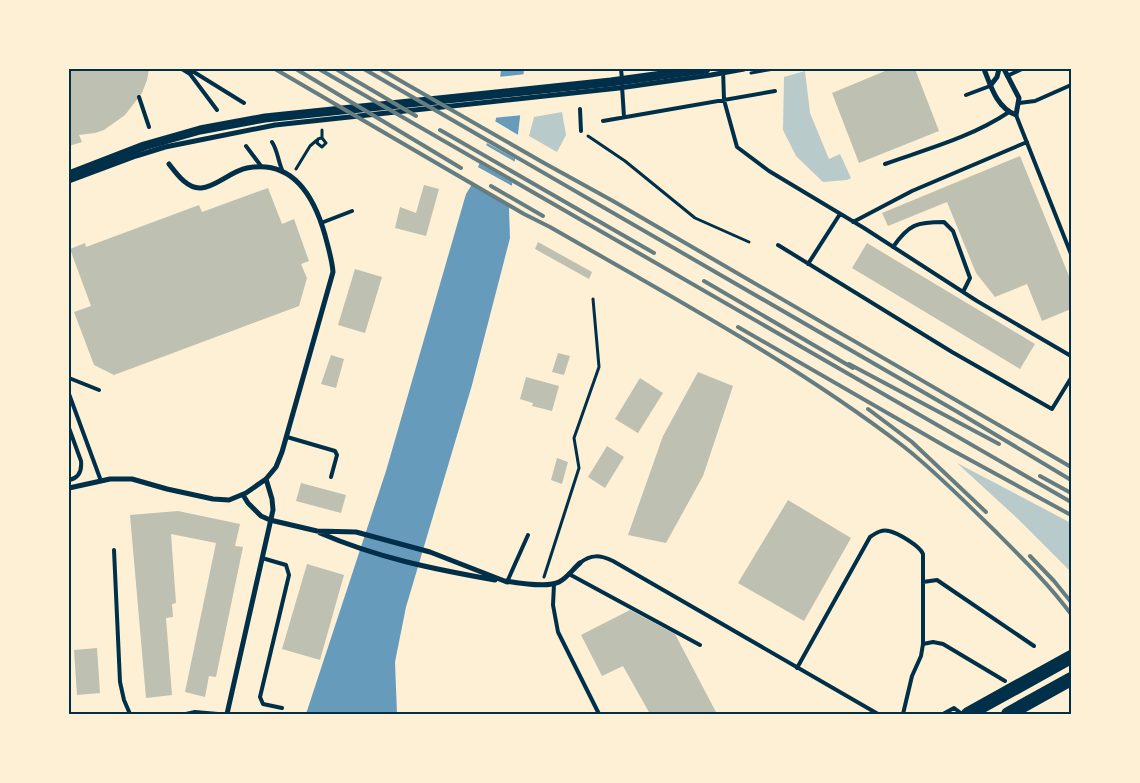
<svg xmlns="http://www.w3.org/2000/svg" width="1140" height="783" font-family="'Asap Condensed',sans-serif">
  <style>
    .green { fill: #b9caca }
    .water { fill: #669bbc }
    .pier { fill: #fdf0d5 }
    .building { fill: #bec0b2 }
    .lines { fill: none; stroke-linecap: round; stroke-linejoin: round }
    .path { stroke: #003049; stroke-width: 3 }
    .service { stroke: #003049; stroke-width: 4 }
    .minor { stroke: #003049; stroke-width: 5 }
    .tertiary { stroke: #003049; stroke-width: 9 }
    .trunk { stroke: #003049; stroke-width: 14 }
    .rail { stroke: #657d81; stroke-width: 4 }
    .neatline { fill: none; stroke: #003049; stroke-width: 2 }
  </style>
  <rect width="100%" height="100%" fill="#fdf0d5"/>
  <path class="green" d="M805,71L810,113L829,159L840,154L851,178L847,180L823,182L796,156L783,130L784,77Z
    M562,112L566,135L557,152L529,136L534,117Z
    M957,463L1071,523V572L1017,518Z"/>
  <path class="water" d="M501,69H524L520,117L509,210L510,238L472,385L406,607L395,662L397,714H306L386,471L466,194L471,186L496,119Z"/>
  <path class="pier" d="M526,74L523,115L493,118L498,77Z
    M493,120L520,136L518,160L485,142Z
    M484,144L517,163L515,184L477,162Z
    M476,166L514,187L512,208L470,184Z"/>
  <path class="building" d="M69,69H149L147,80L142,93L125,115L104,130L95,133L79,135L82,142L69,146Z
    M890,69H915L939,131L859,163L832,93Z
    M1020,156L1071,281V309L1042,321L1027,284L995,297L976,273L947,202L888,226L882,213Z
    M424,185L439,189L426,236L395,228L400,207L416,213Z
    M268,188L282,224L294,219L309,261L301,264L307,278L299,306L114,375L94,365L74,312L91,306L70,249L85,243L86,247L199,205L202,212Z
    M538,242L592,272L589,279L535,249Z
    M867,243L1035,344L1020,369L852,268Z
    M355,269L382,277L365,333L338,325Z
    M558,353L570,356L564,375L552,372Z
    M331,355L344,359L336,388L321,384Z
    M698,372L733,386L703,476L666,543L628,535L663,436Z
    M526,377L559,386L552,411L532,406L533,403L520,399Z
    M640,378L663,393L638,433L615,419Z
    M607,446L624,457L605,488L588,477Z
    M557,458L568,462L562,484L551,480Z
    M301,483L346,495L341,513L296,501Z
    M788,500L851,538L804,621L738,583Z
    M178,511L240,524L235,546L243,547L216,677L209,676L205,697L185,692L216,543L171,534L176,603L172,604L173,617L166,618L172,695L146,698L130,515Z
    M307,564L344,575L320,660L282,649Z
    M630,610L675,634L717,714H650L623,666L602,676L581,635Z
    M97,648L100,693L77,695L74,650Z"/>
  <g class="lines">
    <path class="path" d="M751,73L774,69
      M588,136L625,161L695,218L749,242
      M321,138L318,139L317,143L322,147L326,143L322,138V130
      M296,169L310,146L317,140
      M544,577L579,468L574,438L599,367L593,299"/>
    <path class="service" d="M182,69L190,74L217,110
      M189,69L244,103
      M621,69L622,79
      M723,69L724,100L737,147L769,171L864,228L977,301L1071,356
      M1007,76L1022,69
      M622,86L624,117
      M966,95L990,86
      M139,97L149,127
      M1019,103L1035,101L1071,85
      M580,109L581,131
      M1016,115L1071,254
      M603,121L775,91
      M272,142C278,151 278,162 283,172
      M246,146L261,166
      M885,164C927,149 972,137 1009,112
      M853,222L912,191L1027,142
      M321,223L352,211
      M778,245L952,352L1052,409L1071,378
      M893,247C909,224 917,222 944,222L953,231L970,278L963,292
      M808,264L840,214
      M69,378L99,390
      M69,394L101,481
      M69,428L81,461C82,471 79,478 69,480
      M287,437L335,451L337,455L331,477
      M114,550L120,682L124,700L130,714
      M262,558L286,565L289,575L260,697L263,704L282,708
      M580,563C591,554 600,555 613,561L878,714
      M569,574L700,645
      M507,582L528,535
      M923,582L937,580L1034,646
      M554,584L553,605L558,632L599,714
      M923,644L933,642L943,644L1005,681
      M797,668L870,537C876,533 882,529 889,531C898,533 920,546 923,554V644L921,656L912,676L903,714
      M186,714L195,712L218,714
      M943,714L954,708L962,714"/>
    <path class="minor" d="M984,69C991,87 997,108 1016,115L1019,98L1004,69
      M990,86L997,77L999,69
      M69,181L136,156L165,147L275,125L619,88L711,75L744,69
      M69,488L110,479H132L167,489L213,499L229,500L246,493L266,479L276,467L282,452L333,272C332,259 328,247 325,235C314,196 293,159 247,168C231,171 216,187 201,188C187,189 176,173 169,164
      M243,495L248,503L261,516L270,520L317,531L356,532L430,552L507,582
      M320,533C378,558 433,569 495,580
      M506,581C519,583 547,588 559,582C567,578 573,569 580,563
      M227,714L273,510L272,499L266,479"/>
    <path class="tertiary" d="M69,175L144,146L200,130L265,118L611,82L706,69"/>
    <path class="trunk" d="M968,714L1071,657
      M1008,714L1071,679"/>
    <path class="rail" d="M275,69L524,214L550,227C670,296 793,362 903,446C935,471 963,500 992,528C1019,555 1048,583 1071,614
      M296,69L461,168
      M319,69L1071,502
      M336,69L416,116
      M364,69L956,411L1071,480
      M380,69L544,163L613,201L1071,467
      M440,130L654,253
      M491,186L543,216
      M704,281L853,368
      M738,327L950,449L1071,515
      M849,364L999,444
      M868,409L912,442L986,512
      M1040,476L1071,493
      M1030,556L1054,581L1071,602"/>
  </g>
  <rect width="1140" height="783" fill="none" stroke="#fdf0d5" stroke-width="140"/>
  <rect x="70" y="70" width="1000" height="643" class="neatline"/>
</svg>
